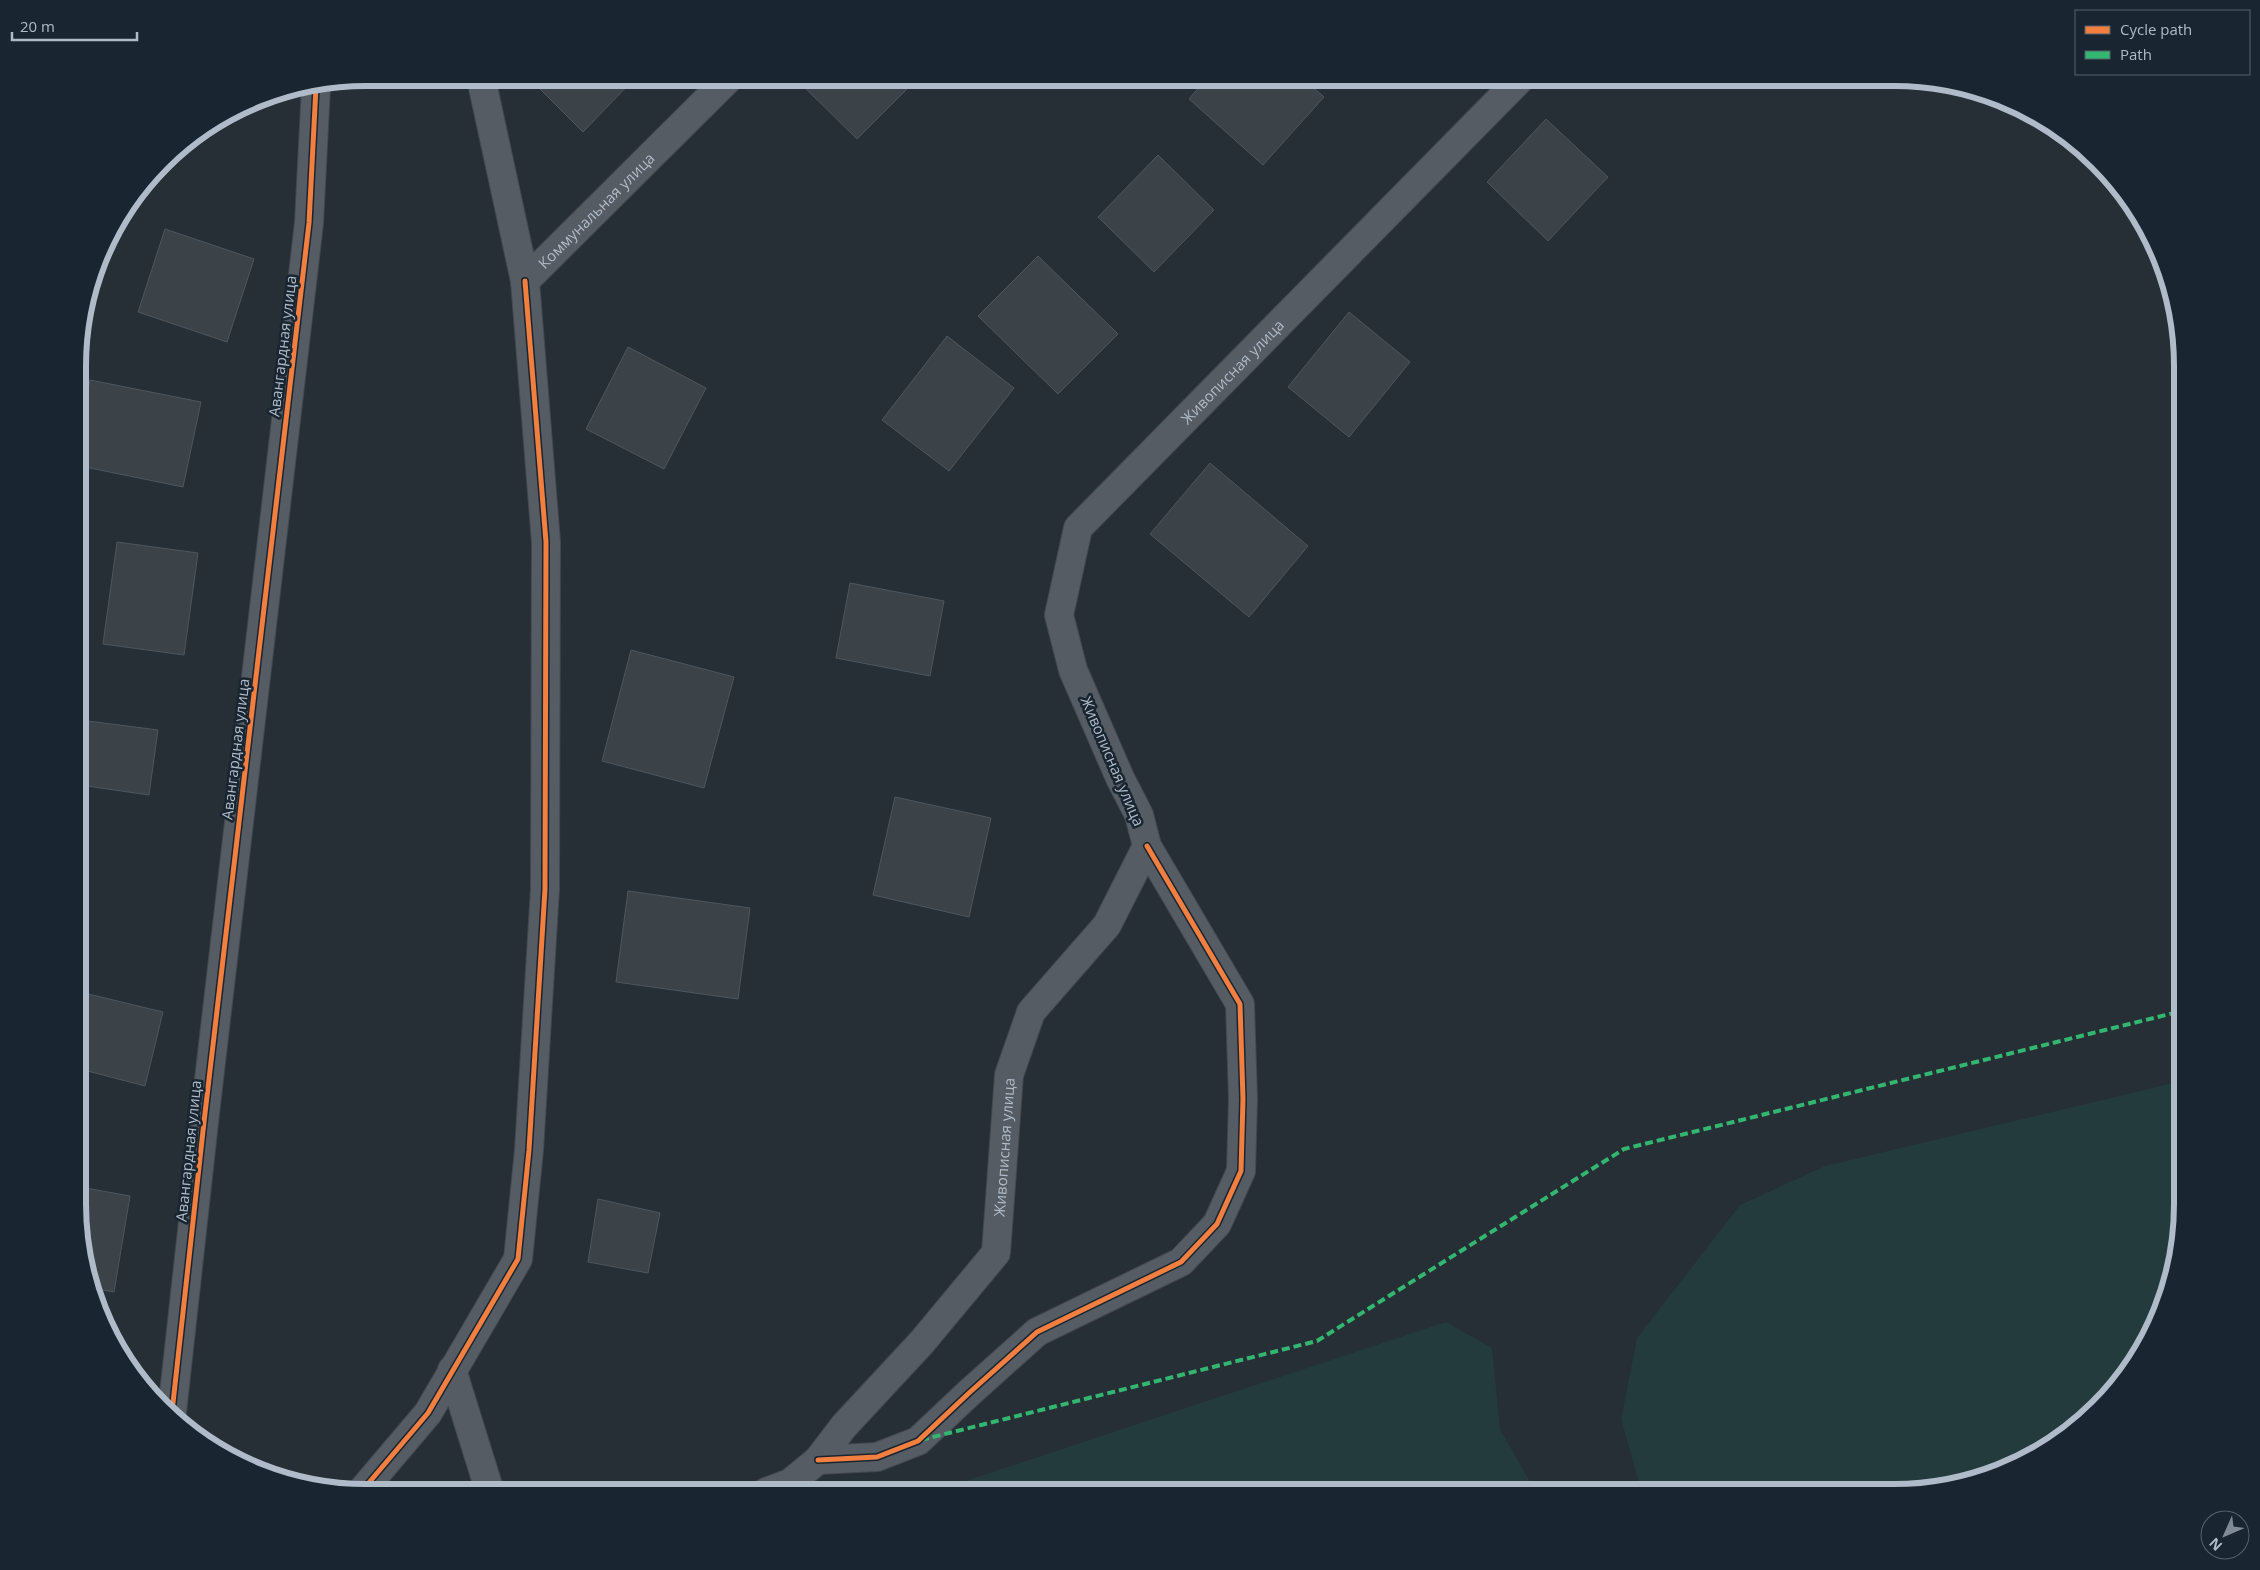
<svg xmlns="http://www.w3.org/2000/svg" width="2260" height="1570" font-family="'Open Sans',sans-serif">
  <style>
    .green { fill: #233b3c }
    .building { fill: #3b4349; stroke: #4e565e }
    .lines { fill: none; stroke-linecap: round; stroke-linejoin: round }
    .minor-casing { stroke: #43484e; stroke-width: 30 }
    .minor { stroke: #565c64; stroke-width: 28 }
    .quiet { stroke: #33b770; stroke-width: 4; stroke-dasharray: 8 4; stroke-linecap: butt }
    .cycleway-casing { stroke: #192631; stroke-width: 8 }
    .cycleway { stroke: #f27e40; stroke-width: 5 }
    .labels { text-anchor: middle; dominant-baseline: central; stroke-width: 5; stroke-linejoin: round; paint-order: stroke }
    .street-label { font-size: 15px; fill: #afbbc8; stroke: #192631 }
    .rim { fill: none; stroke: #afbbc8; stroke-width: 6 }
  </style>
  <rect width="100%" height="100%" fill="#262e36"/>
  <path class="green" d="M2182,1081V1223L2167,1297L2123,1379L2084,1421L2022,1463L1969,1483L1895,1492H1649L1639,1483L1621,1419L1637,1338L1740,1205L1825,1166Z
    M1446,1322L1492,1348L1500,1429L1536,1492H932Z"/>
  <path class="building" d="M543,78H635L583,132L536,85Z
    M799,78H902L910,86L857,139L797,80Z
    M1207,78H1302L1324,97L1263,165L1189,99Z
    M256,99H259L255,112L242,108Z
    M1546,119L1608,177L1548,241L1487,182Z
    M1158,155L1214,210L1154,272L1098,217Z
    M165,229L254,259L227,342L138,312Z
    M1038,256L1118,334L1058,394L978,316Z
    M1349,312L1410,362L1349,437L1288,387Z
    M947,336L1014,388L949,471L882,420Z
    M628,347L706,388L664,469L586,429Z
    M90,380L201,402L183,487L80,466V432Z
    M1210,463L1308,546L1249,617L1150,534Z
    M117,542L198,553L184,655L103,644Z
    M850,583L944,601L930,676L836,658Z
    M631,650L734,677L704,788L602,761Z
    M80,720L158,730L149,795L80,785Z
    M895,797L991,818L969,917L873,895Z
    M628,891L750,908L738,999L616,982Z
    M80,992L163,1012L145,1086L80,1069Z
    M80,1187L130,1196L114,1292L96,1289L80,1242Z
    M598,1199L660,1213L648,1273L588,1262Z"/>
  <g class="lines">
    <defs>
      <g id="minor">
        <path id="s1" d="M481,78L525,281L729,78"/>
        <path d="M452,1370L490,1492"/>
        <path d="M172,1412L204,1122L309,223L316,87"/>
        <path d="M818,1460L877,1457L918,1441L969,1393L1037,1332L1181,1262L1217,1224L1241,1171L1243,1099L1240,1004L1147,846"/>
        <path d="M361,1492L428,1413L518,1259L529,1150L545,889L546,542L525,281"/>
        <path id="s2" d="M766,1492L790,1483L818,1460L844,1426L922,1342L996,1253L1009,1075L1031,1012L1107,925L1147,846L1139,815L1120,778L1073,670L1059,615L1078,528L1521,78"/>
      </g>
    </defs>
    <use href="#minor" class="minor-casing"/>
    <use href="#minor" class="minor"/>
    <path class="quiet" d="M921,1440L1317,1341L1624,1149L2182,1011"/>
    <defs>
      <path id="cycleway" d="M172,1412L204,1122L309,223L316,87
        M818,1460L877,1457L918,1441L969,1393L1037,1332L1181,1262L1217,1224L1241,1171L1243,1099L1240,1004L1147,846
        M361,1492L428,1413L518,1259L529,1150L545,889L546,542L525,281"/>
    </defs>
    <use href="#cycleway" class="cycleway-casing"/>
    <use href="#cycleway" class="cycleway"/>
  </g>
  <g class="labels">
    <g class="street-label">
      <text stroke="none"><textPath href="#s1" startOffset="308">Коммунальная улица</textPath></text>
      <text transform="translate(282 346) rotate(-83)">Авангардная улица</text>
      <text stroke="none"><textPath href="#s2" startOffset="1341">Живописная улица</textPath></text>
      <text transform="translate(235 749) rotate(-83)">Авангардная улица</text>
      <text transform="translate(1113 761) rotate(67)">Живописная улица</text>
      <text stroke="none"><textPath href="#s2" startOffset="441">Живописная улица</textPath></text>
      <text transform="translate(188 1151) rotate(-84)">Авангардная улица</text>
    </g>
  </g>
  <path d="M0 0H2260V1570H0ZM366 86H1894A280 280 0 0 1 2174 366V1204A280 280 0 0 1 1894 1484H366A280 280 0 0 1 86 1204V366A280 280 0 0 1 366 86Z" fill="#192631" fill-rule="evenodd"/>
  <path class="rim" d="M366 86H1894A280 280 0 0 1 2174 366V1204A280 280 0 0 1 1894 1484H366A280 280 0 0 1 86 1204V366A280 280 0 0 1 366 86Z"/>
  <rect x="2075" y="10" width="175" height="65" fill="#192631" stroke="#55626d"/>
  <rect x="2085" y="26" width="25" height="8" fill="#f27e40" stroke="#55626d"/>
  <text x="2120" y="35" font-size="15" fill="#afbbc8">Cycle path</text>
  <rect x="2085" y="51" width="25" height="8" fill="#33b770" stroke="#55626d"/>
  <text x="2120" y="60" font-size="15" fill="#afbbc8">Path</text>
  <g transform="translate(2225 1535) rotate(225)"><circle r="24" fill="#192631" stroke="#55626d"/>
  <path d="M0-4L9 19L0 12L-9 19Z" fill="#7f8a95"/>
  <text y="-8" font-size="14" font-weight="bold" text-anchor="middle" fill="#afbbc8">N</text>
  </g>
  <path d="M12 32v8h125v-8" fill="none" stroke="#afbbc8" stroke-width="2.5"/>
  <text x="20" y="32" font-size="15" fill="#afbbc8" stroke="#192631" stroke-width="4" paint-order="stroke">20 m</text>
</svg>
